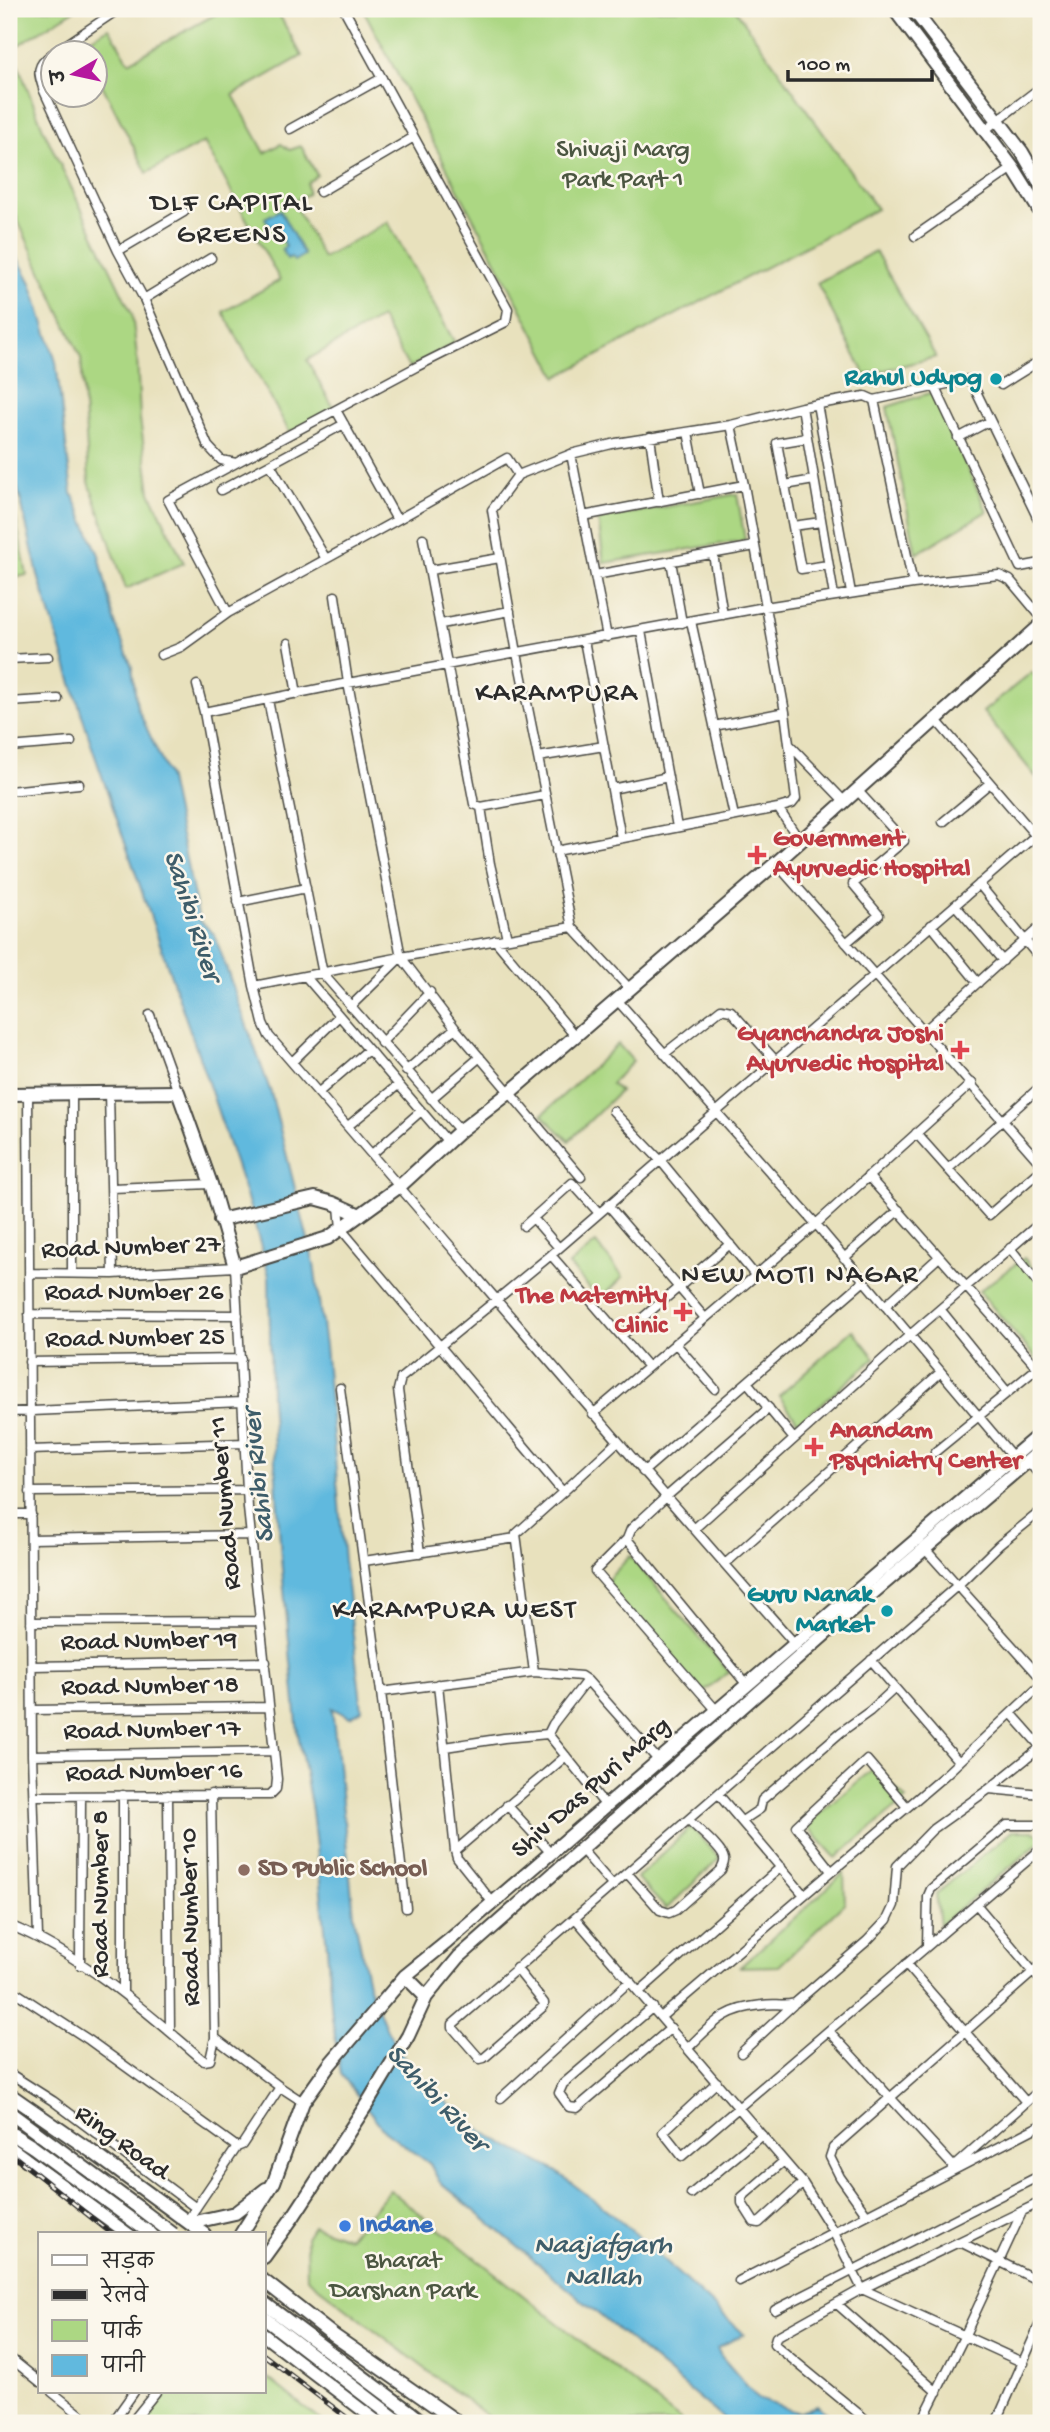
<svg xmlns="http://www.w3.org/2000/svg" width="1050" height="2432" font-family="'Gochi Hand','Playpen Sans Deva',sans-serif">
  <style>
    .green { fill: #acd783; stroke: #6c8157; stroke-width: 2 }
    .water { fill: #61b9de; stroke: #467284; stroke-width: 2 }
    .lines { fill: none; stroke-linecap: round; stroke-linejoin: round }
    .street-casing { stroke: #474641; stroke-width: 11 }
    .secondary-casing { stroke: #474641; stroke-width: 16 }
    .primary-casing { stroke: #474641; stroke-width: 16 }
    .street { stroke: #fff; stroke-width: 8 }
    .secondary { stroke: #fff; stroke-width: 12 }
    .primary { stroke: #fff; stroke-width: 12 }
    .rail-casing { stroke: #2b2b2b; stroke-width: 5 }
    .rail { stroke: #fbf7ec; stroke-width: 2.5; stroke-dasharray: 8; stroke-linecap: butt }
    .primary-bridge-casing { stroke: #474641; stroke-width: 16; stroke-linecap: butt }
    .primary-bridge { stroke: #fff; stroke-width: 12 }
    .culture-dot { fill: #0f9aa8; stroke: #fbf7ec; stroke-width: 2.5 }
    .health-dot { fill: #e0444e; stroke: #fbf7ec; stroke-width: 2.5 }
    .education-dot { fill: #8d6e63; stroke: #fbf7ec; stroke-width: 2.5 }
    .shop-dot { fill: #3f7fe0; stroke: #fbf7ec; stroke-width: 2.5 }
    .labels { text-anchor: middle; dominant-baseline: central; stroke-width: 5; stroke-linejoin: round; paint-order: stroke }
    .park-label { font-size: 26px; fill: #4b5641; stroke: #fbf7ec }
    .culture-label { font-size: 26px; font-weight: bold; fill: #0d838f; stroke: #fbf7ec; text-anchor: end }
    .health-label { font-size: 26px; font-weight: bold; fill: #be3a42; stroke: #fbf7ec; text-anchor: start }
    .street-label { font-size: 26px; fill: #2b2b2b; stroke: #fbf7ec }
    .education-label { font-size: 26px; font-weight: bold; fill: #785e54; stroke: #fbf7ec; text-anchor: start }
    .shop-label { font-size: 26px; font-weight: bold; fill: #366cbe; stroke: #fbf7ec; text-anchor: start }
    .neighbourhood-label { font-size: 28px; letter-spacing: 2px; fill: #2b2b2b; stroke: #fbf7ec }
    .water-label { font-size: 28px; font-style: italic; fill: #3e5d6a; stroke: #fbf7ec }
  </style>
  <rect width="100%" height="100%" fill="#fbf7ec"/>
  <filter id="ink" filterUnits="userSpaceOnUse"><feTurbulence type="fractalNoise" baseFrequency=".0143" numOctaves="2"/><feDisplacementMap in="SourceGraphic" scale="14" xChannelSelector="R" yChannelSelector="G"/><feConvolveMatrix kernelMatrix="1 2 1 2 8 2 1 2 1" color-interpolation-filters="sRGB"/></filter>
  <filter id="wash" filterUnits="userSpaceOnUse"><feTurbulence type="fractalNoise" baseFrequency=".00686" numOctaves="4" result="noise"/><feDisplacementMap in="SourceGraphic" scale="28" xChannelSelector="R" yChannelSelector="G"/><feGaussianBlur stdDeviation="1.57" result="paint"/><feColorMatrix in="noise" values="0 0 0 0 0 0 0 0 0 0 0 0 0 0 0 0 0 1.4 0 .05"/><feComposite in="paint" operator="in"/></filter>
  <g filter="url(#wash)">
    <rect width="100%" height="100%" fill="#e8e1bd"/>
    <path class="green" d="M9,9H76L12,49L44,131L132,314L137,356L140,419L150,492L184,563L126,589L89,482L81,358L9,201Z
      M225,9H276L302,56L233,95L265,153L281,144L290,150L301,146L317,175L307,183L308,194L293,202L323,258L388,222L455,343L409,368L381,318L307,360L334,409L290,433L223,312L280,280L204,142L147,173L95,71L94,52H85L81,44L109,28L129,62Z
      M363,9H735L877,209L557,377Z
      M875,251L936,357L865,375L817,283Z
      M933,392L987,511L916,554L887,407Z
      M9,485L27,575L9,579Z
      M737,494L745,540L604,563L598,519Z
      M1032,672L1041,684V773L1036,777L983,712Z
      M618,1044L633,1061L611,1084L620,1091L569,1141L542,1115Z
      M596,1243L623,1277L600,1300L569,1265Z
      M1024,1258L1041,1279V1358L1038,1361L979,1291Z
      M853,1330L875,1358L799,1423L779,1396Z
      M630,1556L729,1672L700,1695L604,1584Z
      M874,1768L906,1799L836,1858L806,1825Z
      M691,1827L720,1858L666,1909L637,1878Z
      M1012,1831H1033L1041,1836V1841L940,1925L936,1894Z
      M844,1873L845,1903L779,1966L740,1967Z
      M390,2190L684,2423H496L307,2278L306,2237L313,2226L348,2238Z
      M264,2375L324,2423H144L168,2392H264Z"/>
    <path class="water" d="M280,210L304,255L294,261L291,257L287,259L282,249L286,246L274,225L270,227L265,218Z
      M9,242L31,283L56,362L72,493L99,555L114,620L132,667L137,707L168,775L199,920L214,934L271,1093L314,1264L325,1346L344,1560L362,1710L350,1717L332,1708L354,1915L368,1984L387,2030L412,2069L463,2118L497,2140L556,2171L620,2220L744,2334L717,2348L721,2356L758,2399L799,2413L817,2405L836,2423H729L439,2181L430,2164L384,2130L341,2074L332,2018L327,1947L312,1811L298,1734L281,1559L271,1398L269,1276L249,1204L213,1097L93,750L39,579L9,451Z"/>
  </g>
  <g filter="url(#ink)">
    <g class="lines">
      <defs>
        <path id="street" d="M55,52L119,9
          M52,54C35,66 38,72 44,91L118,251L144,299L208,446L221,460L236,463L416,367L506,322L508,309L344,9
          M290,129L382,78
          M985,130L1041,87
          M320,192L414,137
          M915,236L1013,168
          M118,251L184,212
          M144,299L211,258
          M1001,385L1041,360
          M935,387L1020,567L1041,563
          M874,400L970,379L1041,525
          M817,404L851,593
          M802,407L865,396L874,400L913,584
          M336,410L397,520L507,458L518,475
          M688,432L700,494
          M650,437L659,502
          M807,438L777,443L801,569L828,565
          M958,438L990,421
          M571,454L607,637
          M785,485L814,480
          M221,490L270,464
          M583,516L744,485
          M793,526L821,522
          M423,538L474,804L481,807L545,795
          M713,554L723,615
          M326,559L270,464L344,424
          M671,561L682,623
          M430,570L500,558
          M595,575L755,546
          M335,596L348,683L401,957L455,1028L581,1177
          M228,613L168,500L236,463
          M691,621L734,816
          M441,624L510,611
          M641,631L677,827
          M584,640L621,838
          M288,643L297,694
          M161,655L181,647L228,613L397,520
          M9,659L48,657
          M197,685L204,712L254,986L263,1023L269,1036C445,1238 617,1443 795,1644
          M268,700L323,974L460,1131
          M9,702L58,699
          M204,712L348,683L765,607L913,584L999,575L1010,580L1041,617
          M936,720L1041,842
          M714,726L785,712
          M790,745L844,801
          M9,747L71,742
          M538,757L604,746
          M612,789L668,777
          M9,791L79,784
          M481,807L490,864L507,938
          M778,808L800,841
          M943,822L990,783
          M556,851L778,808L792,804L796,799L785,712L744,485L731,425
          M776,863L1041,1164
          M979,884L1041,960
          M238,902L306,888
          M955,905L1003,961
          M931,925L978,983
          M495,940L575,1036
          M846,943L879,915L853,884L904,841L857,790
          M306,977L448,1142
          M254,986L401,957L572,927
          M629,988L572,927L517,653L492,510L518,475L571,454L616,443L731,425L802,407L834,596
          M617,1000L816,1224L1013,1457
          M350,1007L401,957
          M150,1015L178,1092
          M924,1031L1041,926
          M381,1043L430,992
          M664,1054L721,1009L731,1011L775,1060
          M292,1062L339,1016
          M406,1071L455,1028
          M109,1092L113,1274
          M319,1092L368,1050
          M72,1093V1273
          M28,1094L32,1755L38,1937
          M431,1099L480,1057
          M613,1111L660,1160L755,1275
          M348,1126L398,1085
          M916,1133L989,1215L1041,1170
          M372,1154L421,1111
          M948,1169L1041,1086
          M868,1176L1038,1368
          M112,1188L211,1184
          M608,1205L705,1318
          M339,1206L341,1229L563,1492L617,1442
          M533,1218L559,1248
          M524,1226L572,1183L599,1213
          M1010,1248L1041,1287
          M551,1255L648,1367
          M844,1258L899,1210
          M29,1273L113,1274L235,1267L248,1508L277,1779L276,1789L270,1795L34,1796
          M885,1306L939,1257
          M940,1309L1008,1393
          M29,1314L238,1315
          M621,1336L730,1244
          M675,1343L715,1389
          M29,1362L241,1359
          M747,1382L794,1439
          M340,1388L381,1692L406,1908
          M9,1412L242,1402
          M593,1414L816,1224L972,1083
          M30,1450L245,1443
          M935,1452L1041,1365
          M1028,1461L1041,1477
          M643,1472L864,1281
          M30,1492L247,1490
          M9,1514H31
          M694,1529L910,1335L1041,1222
          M31,1539L251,1535
          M627,1539L595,1571L717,1711
          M925,1549L1041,1678
          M420,1553L398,1390L401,1378L551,1255L1035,836
          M364,1561L516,1538
          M725,1564L941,1372
          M31,1622L260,1621
          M871,1660L959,1762
          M32,1666L266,1662
          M534,1672L516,1534L563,1492
          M438,1684L455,1851L457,1858L493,1903
          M747,1685L627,1539L631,1529L666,1497L769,1408
          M381,1692L534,1672L581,1676L587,1680L659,1761
          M32,1710L269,1707
          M1011,1713L1041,1747L989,1789L1041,1794
          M548,1734L606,1806
          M548,1734L553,1724L587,1680
          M445,1747L504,1738L548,1734
          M32,1755L273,1751
          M718,1794L804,1895
          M123,1795V1993
          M168,1795L170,2031
          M507,1805L551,1853
          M742,1821L760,1809L762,1800L841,1732L870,1711L895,1688
          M582,1850L613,1886
          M455,1851L566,1756
          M831,1871L796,1826L867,1760L907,1807
          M627,1873L660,1910L669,1913L676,1910L721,1870C722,1867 725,1863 724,1859C723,1849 696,1828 689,1820
          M976,1904L1041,1981
          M9,1925C81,1954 145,2010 204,2061L210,2060L215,2038L211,1794
          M927,1946L928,1896L931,1889L1007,1825H1041
          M906,1964L1026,2102
          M80,1965L81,1796
          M516,1968L544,2003V2006L484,2058L480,2059L453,2028V2024L575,1918
          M9,1988L89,2040L237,2147
          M639,1992L781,1867
          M653,2007L563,2084L559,2093L569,2107L577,2108L584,2102L671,2028
          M661,2017L945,1775L1041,1685
          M829,2031L953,2166
          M215,2038L280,2087L303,2102
          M688,2048C715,2022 723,2009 762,2005C774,2003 784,2006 795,2003L867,1941L887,1920L894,1905L897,1866L933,1829L989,1789
          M741,2053L793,2005
          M9,2073L53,2101L196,2208
          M717,2082L663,2132L682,2156L1041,1849
          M501,2098L630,1981
          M784,2161L742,2197V2203L754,2222L759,2223L803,2183
          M952,2168L1041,2089
          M691,2194L762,2135
          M867,2215L840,2177L830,2157L833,2148L1041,1965
          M187,2221L237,2147L242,2145L280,2087
          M960,2242L1041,2282
          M739,2281L1041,2125
          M837,2304L937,2392
          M775,2310L1041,2175
          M9,2357L40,2382
          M1024,2363L862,2289L1041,2202
          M52,2392L91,2423
          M112,2423L134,2392
          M131,2423L156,2392
          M870,2423L774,2344L776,2337L862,2289L833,2231L803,2183L575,1918L958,1585L999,1545L1041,1511
          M921,2423L964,2337L1022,2212
          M996,2423L1041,2321"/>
        <path id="secondary" d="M894,9L1013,168L1041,213
          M913,9L1022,152L1041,185
          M9,1094L178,1092L211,1184L235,1267L328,1238L400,1186L460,1131L509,1093L776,863L1041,625
          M220,1220L315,1198L333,1203L360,1215
          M405,1976L426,1997
          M190,2223L235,2213L266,2189
          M241,2234L274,2182L303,2102L330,2064L405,1976L447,1942L1041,1433
          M264,2257L293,2217L367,2104L408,2036L426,1997L459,1957L841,1620L1041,1450"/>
        <path id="primary" d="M9,2094L91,2151L204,2234
          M9,2112L139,2208
          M9,2132L33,2147
          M9,2147L129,2234
          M264,2281L333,2335L459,2423
          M264,2335L380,2423
          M410,2412L424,2423"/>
      </defs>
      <use href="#street" class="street-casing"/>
      <use href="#secondary" class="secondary-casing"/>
      <use href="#primary" class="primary-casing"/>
      <use href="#street" class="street"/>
      <use href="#secondary" class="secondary"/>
      <use href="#primary" class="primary"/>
      <defs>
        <path id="rail" d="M9,2152L112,2234
          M264,2355L354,2423"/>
      </defs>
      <use href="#rail" class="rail-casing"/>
      <use href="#rail" class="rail"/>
      <defs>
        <path id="primary-bridge" d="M33,2147L151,2234
          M139,2208L173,2234
          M264,2303L410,2412
          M264,2318L401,2423"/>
      </defs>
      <use href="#primary-bridge" class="primary-bridge-casing"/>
      <use href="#primary-bridge" class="primary-bridge"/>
    </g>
  </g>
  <g class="culture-dot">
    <circle cx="996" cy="379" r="7"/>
    <circle cx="887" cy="1611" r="7"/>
  </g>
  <g class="health-dot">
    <path d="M753.5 844.5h7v7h7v7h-7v7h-7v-7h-7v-7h7z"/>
    <path d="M956.5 1039.5h7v7h7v7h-7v7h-7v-7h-7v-7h7z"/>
    <path d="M679.5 1301.5h7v7h7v7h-7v7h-7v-7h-7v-7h7z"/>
    <path d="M810.5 1436.5h7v7h7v7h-7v7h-7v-7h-7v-7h7z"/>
  </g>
  <circle class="education-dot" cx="244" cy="1870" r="7"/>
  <circle class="shop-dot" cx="345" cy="2226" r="7"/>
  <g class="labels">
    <g class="park-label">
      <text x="623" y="151">Shivaji Marg<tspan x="623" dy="30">Park Part 1</tspan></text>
      <text x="403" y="2262">Bharat<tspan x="403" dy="30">Darshan Park</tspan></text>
    </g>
    <g class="culture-label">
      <text x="982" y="379">Rahul Udyog</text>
      <text x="873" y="1596">Guru Nanak<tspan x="873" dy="30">Market</tspan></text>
    </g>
    <g class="health-label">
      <text x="773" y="840">Government<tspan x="773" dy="30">Ayurvedic Hospital</tspan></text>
      <text x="944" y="1035" text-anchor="end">Gyanchandra Joshi<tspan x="944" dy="30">Ayurvedic Hospital</tspan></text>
      <text x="667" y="1297" text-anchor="end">The Maternity<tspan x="667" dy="30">Clinic</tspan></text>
      <text x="830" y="1432">Anandam<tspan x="830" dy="30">Psychiatry Center</tspan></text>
    </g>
    <g class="street-label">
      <text transform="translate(131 1249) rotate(-2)">Road Number 27</text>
      <text x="134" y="1294">Road Number 26</text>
      <text transform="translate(135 1340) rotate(-1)">Road Number 25</text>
      <text transform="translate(227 1503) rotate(-95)">Road Number 11</text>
      <text transform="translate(149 1643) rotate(-1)">Road Number 19</text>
      <text transform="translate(150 1688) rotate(-1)">Road Number 18</text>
      <text transform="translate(152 1732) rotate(-1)">Road Number 17</text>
      <text transform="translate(154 1774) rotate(-1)">Road Number 16</text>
      <text transform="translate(592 1789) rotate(-41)">Shiv Das Puri Marg</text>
      <text transform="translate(102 1894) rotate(-90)">Road Number 8</text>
      <text transform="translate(192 1917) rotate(-91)">Road Number 10</text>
      <text transform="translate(121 2144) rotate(36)">Ring Road</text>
    </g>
    <g class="education-label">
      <text x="258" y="1870">SD Public School</text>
    </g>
    <g class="shop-label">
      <text x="359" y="2226">Indane</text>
    </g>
    <g class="neighbourhood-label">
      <text x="232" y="204">DLF CAPITAL<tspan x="232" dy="32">GREENS</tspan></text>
      <text x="557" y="694">KARAMPURA</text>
      <text x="800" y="1276">NEW MOTI NAGAR</text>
      <text x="455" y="1611">KARAMPURA WEST</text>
    </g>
    <g class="water-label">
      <text transform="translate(191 916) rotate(72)">Sahibi River</text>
      <text transform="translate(260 1476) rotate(-96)">Sahibi River</text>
      <text transform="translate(436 2099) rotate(47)">Sahibi River</text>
      <text x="603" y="2246">Naajafgarh<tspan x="603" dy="32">Nallah</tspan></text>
    </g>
  </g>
  <rect width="1050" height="2432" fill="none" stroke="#fbf7ec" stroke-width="35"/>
  <rect x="38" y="2232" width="228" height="161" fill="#fbf7ec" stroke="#a8a59f" stroke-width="2"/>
  <rect x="52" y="2255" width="35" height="10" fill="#ffffff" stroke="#a8a59f" stroke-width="2"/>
  <text x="102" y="2268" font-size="21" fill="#2b2b2b">सड़क</text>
  <rect x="52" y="2290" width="35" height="10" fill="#2b2b2b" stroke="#a8a59f" stroke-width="2"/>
  <text x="102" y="2302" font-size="21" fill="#2b2b2b">रेलवे</text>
  <rect x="52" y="2320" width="35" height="21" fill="#acd783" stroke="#a8a59f" stroke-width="2"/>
  <text x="102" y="2338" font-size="21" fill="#2b2b2b">पार्क</text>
  <rect x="52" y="2355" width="35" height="21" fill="#61b9de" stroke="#a8a59f" stroke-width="2"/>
  <text x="102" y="2372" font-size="21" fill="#2b2b2b">पानी</text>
  <g transform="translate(74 74) rotate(261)"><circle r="33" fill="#fbf7ec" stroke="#a8a59f" stroke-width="2"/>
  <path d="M0-5L12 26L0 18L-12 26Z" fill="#b5179e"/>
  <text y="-10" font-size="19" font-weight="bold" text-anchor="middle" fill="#2b2b2b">उ</text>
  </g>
  <path d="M788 70v10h144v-10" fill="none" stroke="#2b2b2b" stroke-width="3.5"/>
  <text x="798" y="70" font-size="21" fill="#2b2b2b" stroke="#fbf7ec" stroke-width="5" paint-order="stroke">100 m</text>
</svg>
